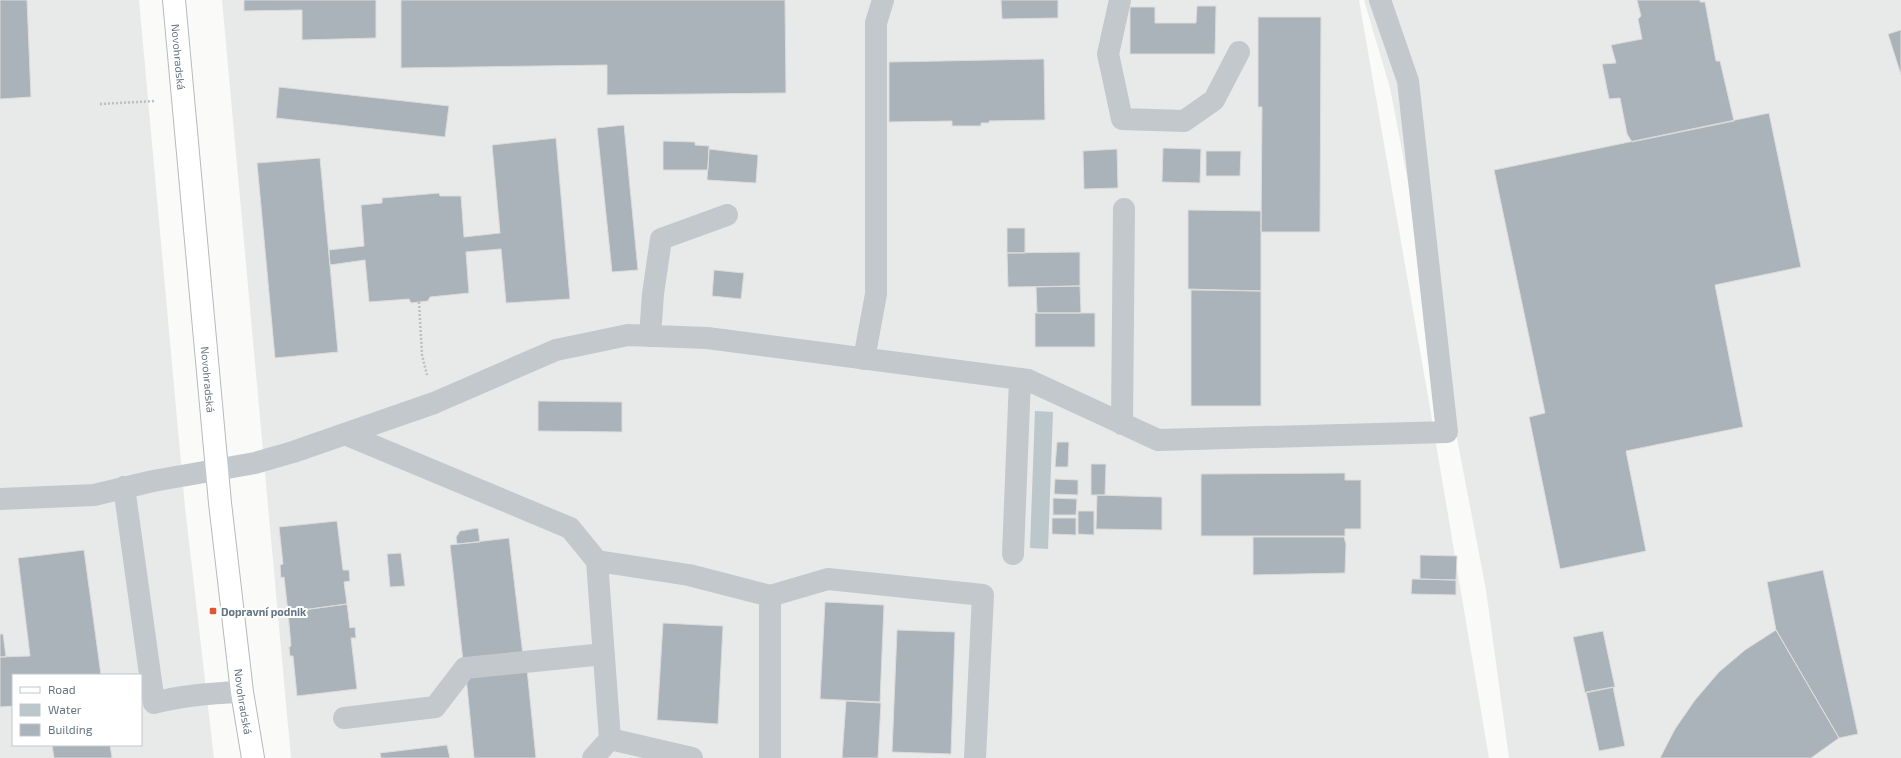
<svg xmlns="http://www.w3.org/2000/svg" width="1901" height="758" font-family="'Exo 2',sans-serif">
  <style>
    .built { fill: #e8e9e9; fill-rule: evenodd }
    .water { fill: #bbc7cb }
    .building { fill: #aab3b9; stroke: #dcdcda }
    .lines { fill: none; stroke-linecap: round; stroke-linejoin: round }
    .major-casing { stroke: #b5babe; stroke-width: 24 }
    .path { stroke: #bbbfc2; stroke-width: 2.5; stroke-dasharray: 2 2; stroke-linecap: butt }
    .minor { stroke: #c3c8cc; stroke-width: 22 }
    .major { stroke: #fff; stroke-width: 22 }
    .poi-dot { fill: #e4572e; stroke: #fff; stroke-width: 1.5 }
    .labels { text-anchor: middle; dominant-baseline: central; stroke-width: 4; stroke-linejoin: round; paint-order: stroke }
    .street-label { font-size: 11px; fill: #657683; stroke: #fff }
    .poi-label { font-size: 11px; font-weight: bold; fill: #657683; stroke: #fff; text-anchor: start }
  </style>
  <rect width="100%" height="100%" fill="#fafaf8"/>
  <path class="built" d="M0,0H139L185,507L214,758H0ZM13,675H141V745H13Z
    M222,0H1359L1430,408L1489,758H291Z
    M1364,0H1901V758H1509L1486,590L1390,88Z"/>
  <path class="water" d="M1035,411L1053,412L1048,549L1030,548Z"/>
  <path class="building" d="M0,0H27L31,97L0,99Z
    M244,0H376V38L302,40V10L244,11Z
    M401,0H785L786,93L607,95V65L401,68Z
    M1001,0H1058V18L1002,19Z
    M1637,0H1700V2H1705L1716,61H1720L1734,121L1632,142L1627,134L1620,98L1609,99L1602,64L1616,63L1611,45L1642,39L1638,19L1641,16Z
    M1197,6H1216L1215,54H1130V7H1155V23H1196Z
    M1258,17H1321L1320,232H1261L1262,107H1258Z
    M1901,30V75L1888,34Z
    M1044,59L1045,120L989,121V123H981V126H952V121L889,122V62Z
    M279,87L449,106L445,137L276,118Z
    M1769,113L1801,267L1715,285L1743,427L1626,451L1646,551L1560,569L1529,417L1545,413L1494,170Z
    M624,125L638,270L612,272L597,128Z
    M556,138L570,299L506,303L501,249L466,252L469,293L430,297L428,301L411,303L409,299L369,302L365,260L330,265L329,250L364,246L361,205L382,203V198L439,193L440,196H461L464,237L500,233L492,145Z
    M663,141L695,142V145L709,146L708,170H663Z
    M1163,148L1201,149L1200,183L1162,182Z
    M709,149L758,155L756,183L707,180Z
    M1117,149L1118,188L1084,189L1083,151Z
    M1206,151H1241L1240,176H1206Z
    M320,158L338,352L275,358L257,163Z
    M1188,210L1261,211V291L1188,289Z
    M1007,228H1025V253H1007Z
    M1080,252V286L1008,287L1007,253Z
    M714,270L744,273L741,299L712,296Z
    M1080,286L1081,313H1037L1036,287Z
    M1191,290L1261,291V406H1191Z
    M1035,313H1095V347H1035Z
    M538,401L622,402V432L538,431Z
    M1057,442H1069L1068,467H1055Z
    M1091,464H1106L1105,495H1091Z
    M1345,473V480H1361V529H1345V536H1201V474Z
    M1055,479L1078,480V495L1054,494Z
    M1097,495L1162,497V530L1096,529Z
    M1053,498L1077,499L1076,515H1053Z
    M1078,511H1094V535L1078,534Z
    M1052,518H1076V535L1052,534Z
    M337,521L343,570H349L350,581L344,582L347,604L288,612L284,577L281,578L280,565L283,564L279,527Z
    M478,528L480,542L457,544L456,537L460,531Z
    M1253,537H1344L1346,544L1345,573L1253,575Z
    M509,538L523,655L463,661L450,545Z
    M84,550L101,675H13V706L0,707V657L30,656L18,558Z
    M401,553L405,586L390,587L387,554Z
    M1420,555L1457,556L1456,580L1420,579Z
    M1823,570L1858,734L1839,738L1776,630L1767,582Z
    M1412,579L1456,580V595L1411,594Z
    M825,602L884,605L880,702L820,699Z
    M347,604L350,628L355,627L356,638H351L357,689L297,696L293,656H290L289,647L291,646L288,612Z
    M663,623L723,626L718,724L657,720Z
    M897,630L955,632L951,754L892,752Z
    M1776,630L1839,738L1811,758H1660L1675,729L1695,700L1719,672L1745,650Z
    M1603,631L1615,687L1585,693L1573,637Z
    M0,634H3L6,657H0Z
    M527,669L536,758H474L466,676Z
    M1613,687L1625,746L1599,751L1586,692Z
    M846,701L881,703L878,758H842Z
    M52,745H110L112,758H54Z
    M447,745L450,758H381L380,753Z"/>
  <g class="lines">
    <defs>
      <g id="major">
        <path id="s1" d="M174,0L220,503L242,692L253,758"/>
      </g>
    </defs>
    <use href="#major" class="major-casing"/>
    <path class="path" d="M100,104L156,101
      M419,302L422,355L427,375"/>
    <path class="minor" d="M1120,0L1108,54L1122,119L1184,121L1214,100L1239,52
      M650,336L653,294L661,239L727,215
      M864,359L876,294V23L883,0
      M1122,424L1124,209
      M345,434L570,528L597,561L610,739L692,758
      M124,487L154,703C183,695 212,693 242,692
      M0,499L94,495L153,481L255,463L293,452L434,403L556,350L628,335L707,338L1028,380L1158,440L1447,432L1408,81L1380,0
      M1013,554L1020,379
      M597,561L689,575L770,596V758
      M770,596L828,579L983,595L975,758
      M344,718L435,707L465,668L604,654
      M593,758L610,739"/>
    <use href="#major" class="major"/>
  </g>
  <rect class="poi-dot" x="209" y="607" width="8" height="8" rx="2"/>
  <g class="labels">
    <g class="street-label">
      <text stroke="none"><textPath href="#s1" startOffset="57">Novohradská</textPath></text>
      <text stroke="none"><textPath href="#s1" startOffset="381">Novohradská</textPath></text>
      <text stroke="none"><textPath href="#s1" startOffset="705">Novohradská</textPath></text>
    </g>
    <g class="poi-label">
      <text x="221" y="611">Dopravní podnik</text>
    </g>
  </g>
  <rect x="12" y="674" width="130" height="72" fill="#ffffff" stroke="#c1c8cd"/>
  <rect x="20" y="687" width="20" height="6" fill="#ffffff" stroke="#c1c8cd"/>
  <text x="48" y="694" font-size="12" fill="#657683">Road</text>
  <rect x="20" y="704" width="20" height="12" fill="#bbc7cb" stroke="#c1c8cd"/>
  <text x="48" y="714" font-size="12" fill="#657683">Water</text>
  <rect x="20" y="724" width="20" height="12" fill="#aab3b9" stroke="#c1c8cd"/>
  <text x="48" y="734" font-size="12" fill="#657683">Building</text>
</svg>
